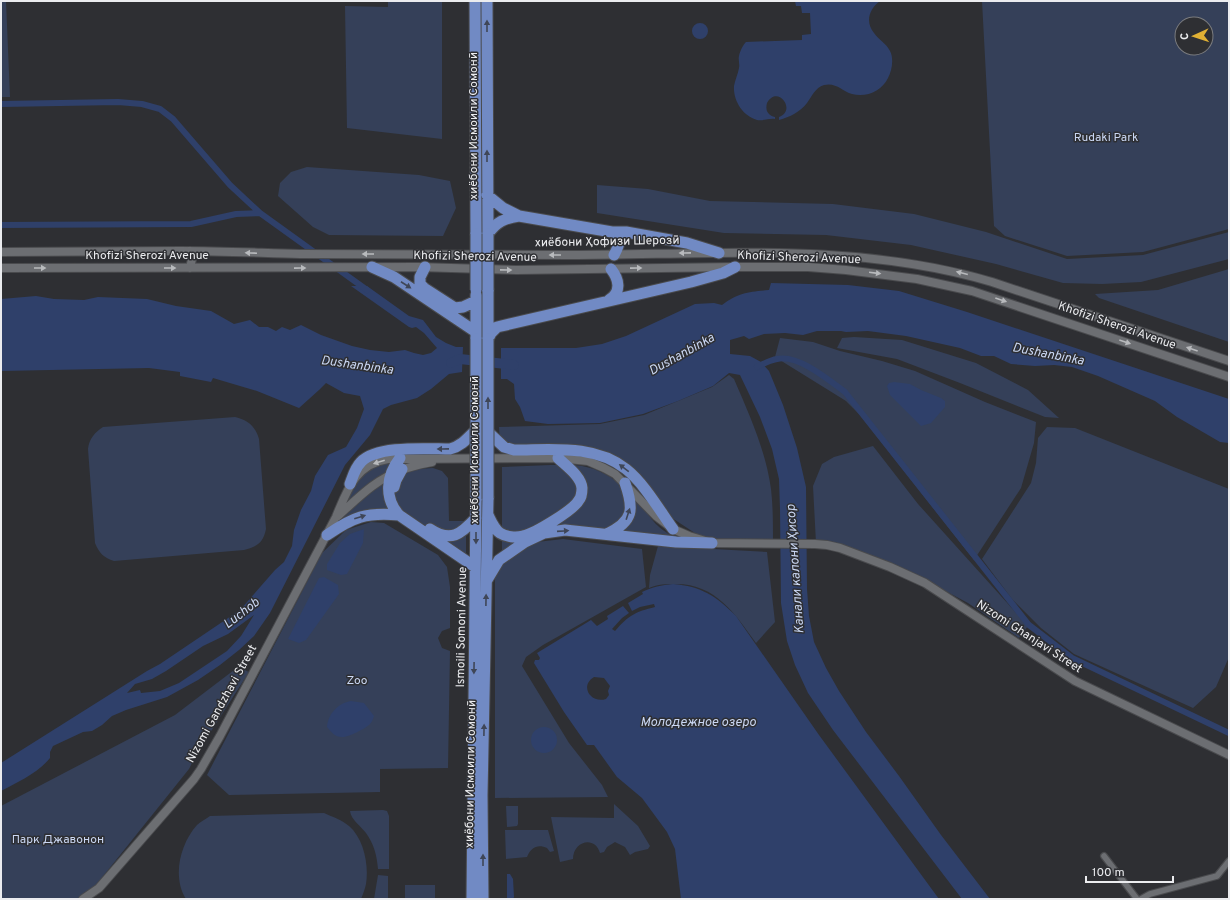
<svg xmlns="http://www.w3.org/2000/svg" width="1230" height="900" font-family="Overpass,sans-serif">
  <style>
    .green { fill: #354059; fill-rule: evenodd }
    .water { fill: #2f406a; fill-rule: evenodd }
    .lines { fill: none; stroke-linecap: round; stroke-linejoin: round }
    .canal { stroke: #2f406a; stroke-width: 6 }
    .river { stroke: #2f406a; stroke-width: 10 }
    .street-casing { stroke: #494a4d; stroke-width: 8 }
    .secondary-casing { stroke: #494a4d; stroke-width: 10 }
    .highway-casing { stroke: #494a4d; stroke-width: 13 }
    .street { stroke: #6c6e72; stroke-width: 5.5 }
    .secondary { stroke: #6c6e72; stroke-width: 8 }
    .highway { stroke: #718ac4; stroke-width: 11 }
    .highway-bridge-casing { stroke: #494a4d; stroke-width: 13; stroke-linecap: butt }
    .highway-bridge { stroke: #718ac4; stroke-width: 11 }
    .oneway { fill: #3f4657 }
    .oneway2 { fill: #b8babd }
    .labels { text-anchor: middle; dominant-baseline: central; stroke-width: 3; stroke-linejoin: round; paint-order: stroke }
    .street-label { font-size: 12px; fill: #ebecef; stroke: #2e2f33 }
    .park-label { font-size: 12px; fill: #cad7f3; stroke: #2e2f33 }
    .water-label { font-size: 13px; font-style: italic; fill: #cad7f3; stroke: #2e2f33 }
  </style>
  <rect width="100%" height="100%" fill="#2e2f33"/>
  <path class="green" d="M1,1H6L10,97H1Z
    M388,1H442V139L347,128L345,6L388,7Z
    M982,1H1229V229L1143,252L1067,256L1005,236L994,226ZM1182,24H1206V48H1182Z
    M307,167L419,175L450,181L456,208L443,236L329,235L313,227L278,196L280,183L291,172Z
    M597,185L648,189L710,201L833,204L914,214L986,232L1067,259L1143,255L1229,232V259L1141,282L1102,284L1063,283L996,264L911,245L826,235L724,233L597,213Z
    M1229,269V342L1099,298L1095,294L1158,290Z
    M854,337L902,340L976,363L1028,390L1059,418L1045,417L960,383L897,359L837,348L842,338Z
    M780,338L813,342L840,351L882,361L915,371L985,402L1036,422L1034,443L1021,488L974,560L860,415L846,401L775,357Z
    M729,375L734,379C749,414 766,451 771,489C773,506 773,524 773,542L704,539L669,516L617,461L514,449L500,443L499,427L600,424L644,415L712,387Z
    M235,417C248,420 255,426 259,439L266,529C263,543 258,546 244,550L114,561C104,558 99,553 95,543L88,449C89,439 95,432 103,427Z
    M1047,427L1075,428L1229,489V657L1216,687L1193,708L1074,654L1041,628L1012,599L982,559L1031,483L1036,463L1038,438Z
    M873,446L918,504L1028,626L1019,638L968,603L921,578L816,543L813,486L822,464L834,457Z
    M394,462L387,472L344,507L356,482L373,465Z
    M551,465C561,465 573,464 582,466C605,470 624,485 639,502C652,519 654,526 674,537L563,529L502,554V467Z
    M433,468L442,471L448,478L449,521H466V557L401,512L392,497L397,475L415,469Z
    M387,479L390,509L336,527C350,507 369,494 387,479Z
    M371,522L384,523L438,555L447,567L450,587V628L442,631L438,638L442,648L450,651L448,768L380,769V792L229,795L207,775L322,553L346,530Z
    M563,539L642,549L646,587L543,645L526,657L522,666L569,743L602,785L608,797L495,798V563L537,542Z
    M658,546L767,552L775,622L756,643C735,614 716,584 676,584C666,584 658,584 649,588L650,575Z
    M238,667L249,672L197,753L189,769L96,885L78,899H1V806L175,715Z
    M614,804L638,826L650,846L648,849L635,852L630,855L625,847L615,842L607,847L604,852L600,853C595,835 573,841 573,859L560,862L551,817L614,818Z
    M506,806H518V824L517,826L507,827Z
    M383,810L387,811L389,816V869H378C377,856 374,844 366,833C361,826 351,820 350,811Z
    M324,813C333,817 342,820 349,826C364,839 369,865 366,884C365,889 363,894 361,899H186C172,877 180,844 197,825C200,822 206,819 210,816Z
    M505,830H548L554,851L550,852L547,848C538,844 531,847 527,857L506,859Z
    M378,875L388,876V899H374Z
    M405,885H435V899H405Z"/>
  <path class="water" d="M795,1H880C869,9 865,22 874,33C879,40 886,43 890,51C894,59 892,70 888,78C882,91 866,98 852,94C842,91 836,82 824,85C815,88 812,96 807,103C800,112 790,117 779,120V117C797,111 778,84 767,103C765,111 768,115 775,117V119C769,118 764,121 757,120C743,116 733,101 734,86C735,80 738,74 739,68C740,64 738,60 739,56C740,51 743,45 746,42L802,40V35L811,34L810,13H802L801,6H796Z
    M692 31a8 8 0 1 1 16 0a8 8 0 1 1-16 0Z
    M771,283L848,285L899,291L967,312L1229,399V443L1220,442L1177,417L1155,401L1098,376L1072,367L1054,365L1035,366L1011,364L994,356H981L960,348L906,336L868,331L846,332L841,331H817L803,335L785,333L764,334L749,339L744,336L730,340V354L750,356L761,362L769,371L783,405L797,448L806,487L807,589L809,616L814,642L826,668L839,691L866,732L899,776L941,835L990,899H962L833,730L808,693L795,665L787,641L781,603L780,509L779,479L772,449L760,417L740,375L729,373L713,386L678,401L643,414L600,423L548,424L525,421L520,407L515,399L514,384L507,379H501V348H576L602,344L626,336L695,304L714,303L722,305C739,292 749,292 769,290Z
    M351,286H367L409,316L423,320L436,337L446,343L456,347H463L462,372L449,374L431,389L417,398L391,405L383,409L370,435L345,465L270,613L254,636L239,650L220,665L198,680L167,697L126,710L112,716L102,725L92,731L83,732L53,746L50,752V758C38,773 18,782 1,791V763L147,671L160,664L240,610L275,570L284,562L292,546L294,530L301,510L311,491L315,476L328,455L346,447L357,428L364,409L360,396L344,393L326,383L319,390L299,408L257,391L213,378L211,382L180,376V372L149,368L1,371V299L36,296L54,299L84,300L98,297L147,299L176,306L211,311L234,324L250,320L259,327H268L276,331L282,327L290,330L301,325L321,335L352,346L370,350L389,352L405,350L414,353L423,355L431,353L437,348L424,333L416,327L412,328L409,327ZM254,615L241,636L227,651L179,683L160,691L141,693L140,690L127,693L135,684L152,679L166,671L203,646L228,634Z
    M894,382L910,384L921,390L941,398L945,401V407L931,423L921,426L890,395L887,386L889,383Z
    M364,529L363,543L347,574L341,575L327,570V564L340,543L350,534Z
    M324,577L338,585L339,594L306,640L299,643L288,639L319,578Z
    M673,584C701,586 716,596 736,616L819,735L939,899H681L675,849L667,832L642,798L617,777L594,745H587L564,712L534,663L535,660H539L540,658L537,653L591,620L597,626L608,619L607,616L623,606L629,613L622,618L612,629L615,631C629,615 635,612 655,607L654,604L640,607L632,611L628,603L643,594L642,592C653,587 661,585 673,584ZM594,677L604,678L610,686L608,691L609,695L606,699C591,704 579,686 594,677Z
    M351,701L364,703L374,716C373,719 372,722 370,724C365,729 349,737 342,737C335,737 331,732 327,727C328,714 338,703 351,701Z
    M531 740a13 13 0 1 1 26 0a13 13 0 1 1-26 0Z
    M507,874H510L513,879L514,897L513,899H508L507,898Z"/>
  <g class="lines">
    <path class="canal" d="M1,104L118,102L142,104L160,109L173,119L230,185L260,213L367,290
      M1,225L191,224L236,214L260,213
      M757,367C763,364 770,360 777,359C798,354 829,380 845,392L1029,625L1072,658L1229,733"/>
    <path class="river" d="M451,363L460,359L514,365"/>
    <defs>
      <path id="street" d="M1104,856L1137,899
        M1141,899L1150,894L1217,876L1229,861"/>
      <path id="secondary" d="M190,251L192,259L190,268
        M1,252C61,252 121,251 181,251C221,251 261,253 300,254C390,255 480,255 570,255C711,255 854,241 992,282L1229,361
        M1,268L418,267L516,270L735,267H808L846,270L917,279L972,291L1229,377
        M338,516C358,498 376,479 402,470C411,466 422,464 432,462
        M83,899L99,888L194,779L201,769L220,736L336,517C347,491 355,464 388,459L558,458L588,461L604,468L615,474L656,516L673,529L689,536L712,543L815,544L827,545L840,548L890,567L925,583L1075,681L1229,755"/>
      <path id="highway" d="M475,1L476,234
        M487,1L488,234
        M487,195L503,208L519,216L612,232H626L687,243L719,253
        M612,232C623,237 619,246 614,255
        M488,234C496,222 505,218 519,216
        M372,267L394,277L476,332
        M425,267L420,277V284L424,288L455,308L463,307L476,301
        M488,290V338
        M609,300C622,292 619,279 611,269
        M476,338V295
        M488,339L491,333L497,327L691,282L723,273L735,267
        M488,432L504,447L514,450C551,450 594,444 626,469C644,483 660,511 673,529
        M400,458C386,476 384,498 399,515L475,567
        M350,484C353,476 355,468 361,462C377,445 427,449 450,449C461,446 467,439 475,431
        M394,487L396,480L402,469
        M488,515C491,521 494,529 500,533C506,537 516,538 523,536C534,534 574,510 579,500C581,498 582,492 582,488C581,476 566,466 558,458
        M430,529C451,543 461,534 476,518
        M607,534C634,521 634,509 625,483
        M327,535C353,517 366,512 399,515
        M487,580L499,560L525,542L544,533L565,530L676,542L712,543
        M472,899L476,499
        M483,899L482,795L488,498"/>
    </defs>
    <use href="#street" class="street-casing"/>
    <use href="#secondary" class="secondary-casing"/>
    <use href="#highway" class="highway-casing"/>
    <use href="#street" class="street"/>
    <use href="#secondary" class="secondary"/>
    <use href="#highway" class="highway"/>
    <defs>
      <path id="highway-bridge" d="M476,234V290
        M488,290V234
        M488,498V339
        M476,499V339"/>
    </defs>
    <use href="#highway-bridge" class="highway-bridge-casing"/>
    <use href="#highway-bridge" class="highway-bridge"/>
  </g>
  <defs><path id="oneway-solid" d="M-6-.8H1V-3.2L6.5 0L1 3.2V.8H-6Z"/></defs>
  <g class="oneway">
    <use href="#oneway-solid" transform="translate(487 26) rotate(-90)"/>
    <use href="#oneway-solid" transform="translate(487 156) rotate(-90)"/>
    <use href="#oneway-solid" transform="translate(406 285) rotate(33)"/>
    <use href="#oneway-solid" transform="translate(488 403) rotate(-90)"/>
    <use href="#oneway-solid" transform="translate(443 449) rotate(179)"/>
    <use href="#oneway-solid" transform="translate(624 468) rotate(-143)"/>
    <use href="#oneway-solid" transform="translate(628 514) rotate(-72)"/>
    <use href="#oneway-solid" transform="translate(360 517) rotate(-17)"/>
    <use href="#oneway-solid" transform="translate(563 531) rotate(-4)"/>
    <use href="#oneway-solid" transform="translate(476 538) rotate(90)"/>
    <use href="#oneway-solid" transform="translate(486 600) rotate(-89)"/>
    <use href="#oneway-solid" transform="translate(474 668) rotate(91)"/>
    <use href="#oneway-solid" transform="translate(484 730) rotate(-89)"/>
    <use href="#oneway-solid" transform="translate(483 860) rotate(-90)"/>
  </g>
  <g class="oneway2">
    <use href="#oneway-solid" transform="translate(251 253) rotate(-178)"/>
    <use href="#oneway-solid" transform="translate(685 253) rotate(179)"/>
    <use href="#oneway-solid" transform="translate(368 254) rotate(-180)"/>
    <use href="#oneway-solid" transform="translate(555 255) rotate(-180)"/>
    <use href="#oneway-solid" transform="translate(40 268)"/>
    <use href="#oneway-solid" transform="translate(170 268)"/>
    <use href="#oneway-solid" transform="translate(300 268) rotate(-1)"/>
    <use href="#oneway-solid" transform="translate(636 268) rotate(-1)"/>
    <use href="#oneway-solid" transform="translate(506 270) rotate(1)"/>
    <use href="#oneway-solid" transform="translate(875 273) rotate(7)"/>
    <use href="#oneway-solid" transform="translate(962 273) rotate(-166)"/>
    <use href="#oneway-solid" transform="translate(1001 300) rotate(19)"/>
    <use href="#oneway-solid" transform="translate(1125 342) rotate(19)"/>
    <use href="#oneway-solid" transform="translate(1192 349) rotate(-161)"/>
    <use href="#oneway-solid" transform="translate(379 462) rotate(162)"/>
  </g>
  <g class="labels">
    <g class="street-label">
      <text transform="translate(474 126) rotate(-90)">хиёбони Исмоили Сомонӣ</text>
      <text transform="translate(607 242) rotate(-1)">хиёбони Ҳофизи Шерозӣ</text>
      <text x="147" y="256">Khofizi Sherozi Avenue</text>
      <text transform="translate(475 257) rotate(1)">Khofizi Sherozi Avenue</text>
      <text transform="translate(799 258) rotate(2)">Khofizi Sherozi Avenue</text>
      <text transform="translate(1117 326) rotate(19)">Khofizi Sherozi Avenue</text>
      <text transform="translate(475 450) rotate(-90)">хиёбони Исмоили Сомонӣ</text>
      <text transform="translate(462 627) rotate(-89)">Ismoili Somoni Avenue</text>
      <text transform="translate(1029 637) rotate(33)">Nizomi Ghanjavi Street</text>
      <text transform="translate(222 704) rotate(-61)">Nizomi Gandzhavi Street</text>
      <text transform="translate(471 774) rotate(-89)">хиёбони Исмоили Сомонӣ</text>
    </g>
    <g class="park-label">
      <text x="1106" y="138">Rudaki Park</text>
      <text x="357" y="681">Zoo</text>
      <text x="58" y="840">Парк Джавонон</text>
    </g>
    <g class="water-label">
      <text transform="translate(682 355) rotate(-29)">Dushanbinka</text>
      <text transform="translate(1048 355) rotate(11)">Dushanbinka</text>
      <text transform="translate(357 366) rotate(8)">Dushanbinka</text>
      <text transform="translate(796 569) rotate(-94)">Канали калони Ҳисор</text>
      <text transform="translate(242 614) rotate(-38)">Luchob</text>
      <text x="698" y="723">Молодежное озеро</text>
    </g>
  </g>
  <rect width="1230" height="900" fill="none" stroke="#ebecef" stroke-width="4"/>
  <g transform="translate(1194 36) rotate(267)"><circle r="19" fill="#2e2f33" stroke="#7a7b7e"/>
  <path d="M0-3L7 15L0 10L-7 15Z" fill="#e0b034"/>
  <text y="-6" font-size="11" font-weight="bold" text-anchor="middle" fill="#ebecef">С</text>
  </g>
  <path d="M1086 876v6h87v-6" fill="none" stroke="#ebecef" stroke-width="2"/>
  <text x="1092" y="876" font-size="12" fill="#ebecef" stroke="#2e2f33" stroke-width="3" paint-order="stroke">100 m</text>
</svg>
